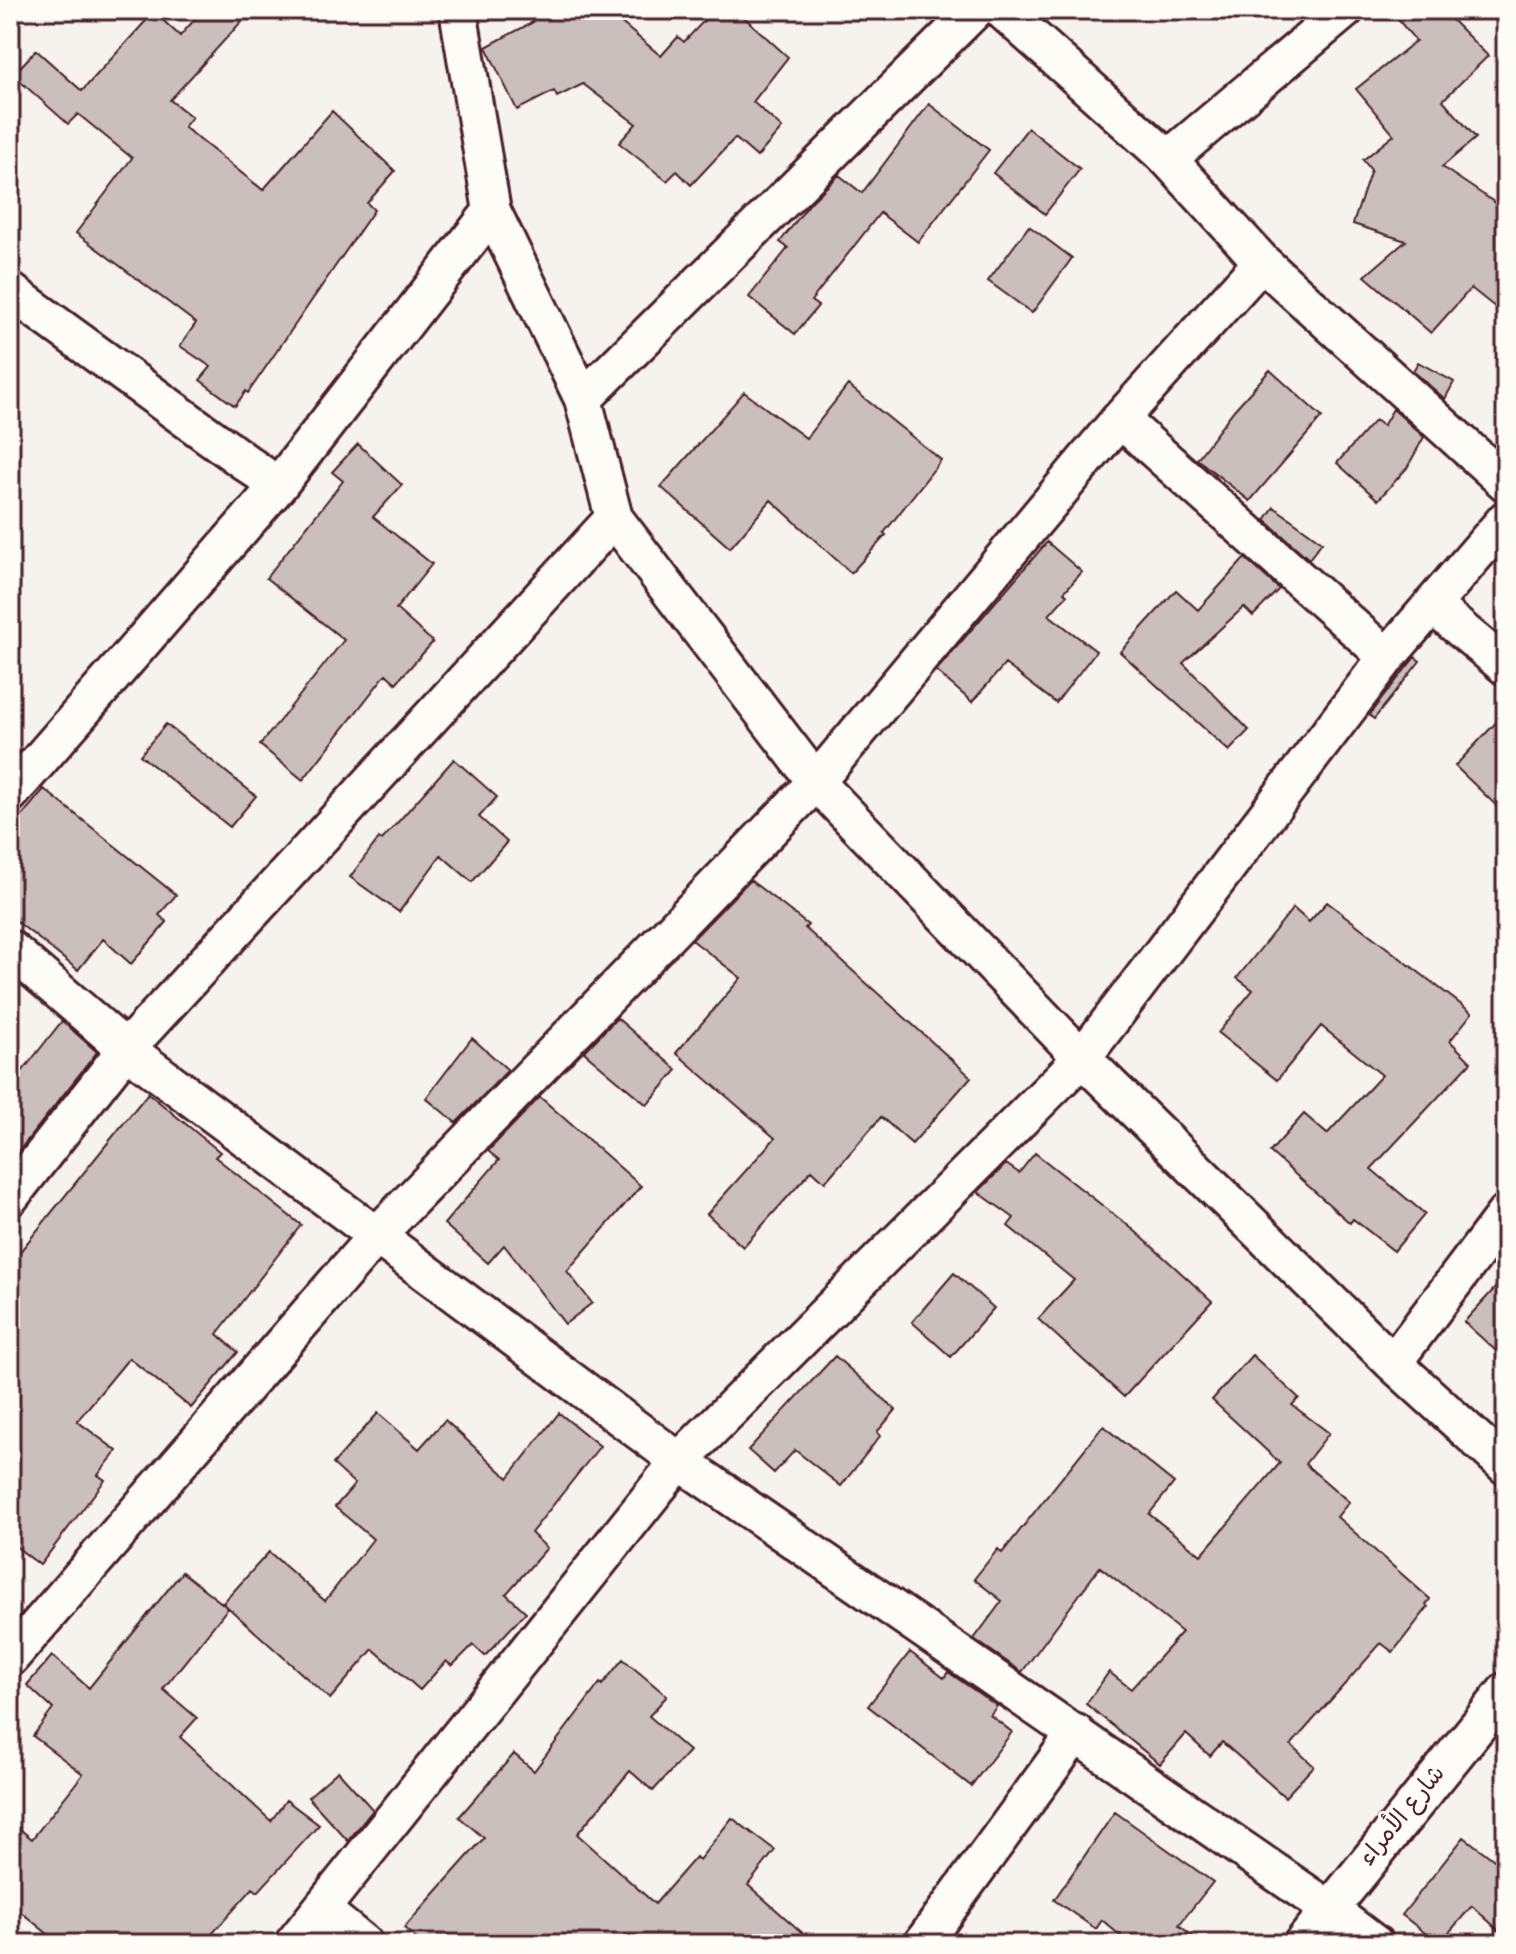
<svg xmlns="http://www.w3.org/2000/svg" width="1516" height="1954" font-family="'Gochi Hand','Playpen Sans Arabic',sans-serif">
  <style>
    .building { fill: #cbbfbe; stroke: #4a1f2b; stroke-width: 2 }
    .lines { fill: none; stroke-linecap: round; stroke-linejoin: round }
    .minor-casing { stroke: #4a1f2b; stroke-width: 42 }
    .minor { stroke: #fdfcf7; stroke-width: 36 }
    .labels { text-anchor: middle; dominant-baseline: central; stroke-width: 6; stroke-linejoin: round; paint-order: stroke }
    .street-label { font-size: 24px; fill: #4a1f2b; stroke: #fdfcf7 }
  </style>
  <rect width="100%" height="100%" fill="#f6f3ef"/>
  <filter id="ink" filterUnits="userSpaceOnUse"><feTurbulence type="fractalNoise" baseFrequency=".0125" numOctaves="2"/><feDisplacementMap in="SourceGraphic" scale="16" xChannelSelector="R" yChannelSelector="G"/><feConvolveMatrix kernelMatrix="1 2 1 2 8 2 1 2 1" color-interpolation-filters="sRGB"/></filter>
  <g filter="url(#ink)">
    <path class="building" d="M203,10H252L170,100L192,117L184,127L263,190L332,111L395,171L367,203L374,210L248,393L246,391L235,406L200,380L211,367L180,346L196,323L76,233L132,158L78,114L68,124L13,75L36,50L82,91L154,12L180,36Z
      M527,10H606L661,56L678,37L684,42L714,10H736L788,57L753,102L782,128L757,157L735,138L691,185L677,171L667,181L619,143L636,124L583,84L557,97L554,91L517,110L486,47L533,22Z
      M1390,10H1442L1488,56L1443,100L1476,138L1442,167L1506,210V316L1471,288L1431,333L1365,276L1406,241L1353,224L1371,170L1363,160L1394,135L1356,89L1416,41Z
      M929,104L989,150L918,242L880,213L811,301L818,306L795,334L749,297L788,248L780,242L811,202L839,175L862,193Z
      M1028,128L1080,169L1045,214L993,173Z
      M1029,226L1072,258L1032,313L988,281Z
      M1418,362L1454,382L1445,399L1413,371Z
      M1270,370L1322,417L1250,501L1197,459L1234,410Z
      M848,385L941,460L884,533L886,535L851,573L771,500L730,548L661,487L744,392L806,438Z
      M1393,409L1424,437L1407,468L1378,500L1337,463L1375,420L1383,426Z
      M358,444L402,485L373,517L432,564L396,609L433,642L396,683L386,674L303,780L260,745L344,640L266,578L343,481L332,472Z
      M1274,507L1322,542L1309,559L1265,520Z
      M1047,542L1082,572L1064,592L1067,595L1049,615L1096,651L1056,703L1005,664L972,702L936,671Z
      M1245,558L1279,589L1253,616L1244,607L1183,663L1249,730L1229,751L1120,652L1176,590L1198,610Z
      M1415,657L1420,661L1374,719L1369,715Z
      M1506,712V815L1455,766Z
      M166,724L256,796L230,827L140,755Z
      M454,759L497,797L479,817L507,842L472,882L441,855L399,912L350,877L379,838L382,840Z
      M44,789L176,895L159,915L167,922L131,964L103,939L78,970L10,916V830Z
      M750,880L808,925L805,928L971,1077L912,1144L881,1117L825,1182L812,1170L743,1247L707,1214L775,1138L676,1053L741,978L692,940Z
      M1327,902L1472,1013L1450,1041L1471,1062L1371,1169L1425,1214L1394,1251L1353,1219L1350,1223L1270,1152L1304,1114L1327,1134L1382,1075L1321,1026L1277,1080L1218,1033L1253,990L1237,978L1293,908L1309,922Z
      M617,1018L677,1070L647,1105L584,1052Z
      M62,1021L97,1052L10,1162V1087Z
      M472,1038L508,1070L456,1123L426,1098Z
      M148,1093L220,1152L215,1157L301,1225L217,1334L238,1352L191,1408L129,1358L77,1421L117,1451L98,1475L105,1480L40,1565L10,1542V1264Z
      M540,1097L641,1186L567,1271L592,1303L565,1324L504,1245L488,1263L444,1224L499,1160L488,1151Z
      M1035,1153L1135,1231L1212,1301L1124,1397L1038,1319L1074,1280L1008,1226L1014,1218L978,1192L1006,1164L1019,1173Z
      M954,1273L994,1308L951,1357L912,1322Z
      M1506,1276V1360L1464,1322Z
      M1252,1355L1299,1398L1292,1405L1329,1433L1305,1464L1349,1502L1337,1517L1430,1599L1426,1605L1428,1607L1393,1652L1381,1643L1291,1745L1314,1766L1285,1797L1222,1742L1210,1756L1186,1734L1160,1764L1086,1704L1109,1672L1131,1689L1182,1632L1100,1567L1022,1672L974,1639L1002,1601L974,1579L998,1549L1002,1553L1103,1426L1174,1483L1149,1514L1201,1555L1280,1463L1212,1400Z
      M835,1356L896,1410L877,1432L880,1436L841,1486L795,1450L774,1473L748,1450Z
      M378,1413L419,1449L445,1420L508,1478L559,1413L600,1446L531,1533L547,1548L506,1594L526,1612L485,1656L473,1645L452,1666L446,1661L420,1690L373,1649L330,1699L223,1603L269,1552L325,1601L373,1539L335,1507L355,1484L333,1464Z
      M182,1572L228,1608L163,1689L197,1718L180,1737L271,1821L286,1800L319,1825L258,1892L253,1888L203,1944H60L10,1903V1821L32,1839L83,1774L33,1736L53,1709L27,1685L52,1656L89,1688Z
      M910,1652L944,1678L948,1672L997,1706L990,1715L1012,1732L971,1786L868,1706Z
      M623,1659L667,1696L649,1716L689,1751L653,1791L630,1771L577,1834L655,1904L696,1857L699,1860L732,1818L775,1850L748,1885L815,1944H422L404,1928L484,1838L459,1817L514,1754L534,1771L600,1683L602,1685Z
      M338,1771L373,1810L348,1841L308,1797Z
      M1115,1812L1213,1882L1179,1925L1202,1944H1130L1102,1920L1096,1929L1054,1900Z
      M1464,1837L1506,1869V1937L1472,1906L1439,1944L1402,1915Z"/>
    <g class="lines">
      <defs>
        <path id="minor" d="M458,10L492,211L583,399L614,518L816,782L1082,1058L1393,1363L1506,1466
          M1002,10L1168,159
          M1262,262L1506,483
          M10,291L278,486
          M583,399L975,10
          M1120,419L1387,657
          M1432,605L1506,667
          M10,794L278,486L492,211
          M10,949L126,1049L679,1461L1329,1909L1375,1944
          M10,1197L126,1049L614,518
          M1393,1363L1506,1213
          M10,1658L377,1235L816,782L1120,419L1262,262L1168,159L1345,10
          M322,1910L364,1944
          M293,1944L679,1461L1082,1058L1387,657L1506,519
          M922,1944L1076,1733
          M1302,1944L1506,1691"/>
      </defs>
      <use href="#minor" class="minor-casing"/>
      <use href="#minor" class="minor"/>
    </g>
  </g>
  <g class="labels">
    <g class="street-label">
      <text transform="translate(1404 1817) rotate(-51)">شارع الأمراء</text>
    </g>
  </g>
  <rect width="1516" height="1954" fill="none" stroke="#fdfcf7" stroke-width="40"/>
  <rect x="20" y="20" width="1476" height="1914" fill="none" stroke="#4a1f2b" stroke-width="3" filter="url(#ink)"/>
</svg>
